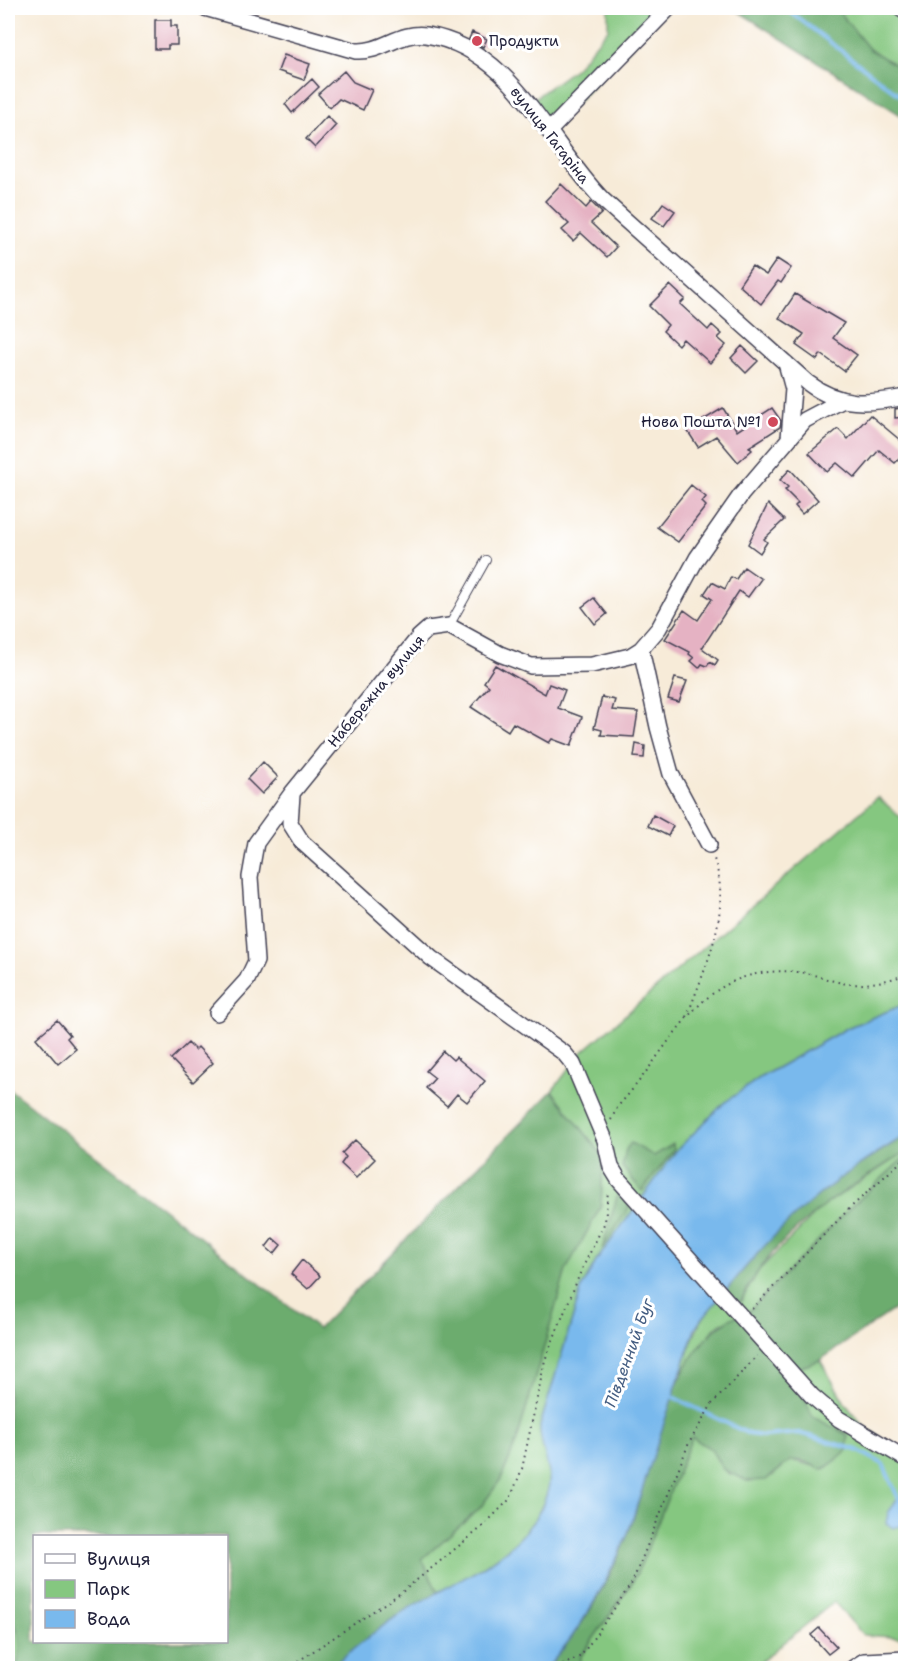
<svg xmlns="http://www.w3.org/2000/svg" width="913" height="1676" font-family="'Shantell Sans',sans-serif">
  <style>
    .green { fill: #85c780; stroke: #54745e; stroke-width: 1.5 }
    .forest { fill: #6cac6e; stroke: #476754; stroke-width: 1.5; fill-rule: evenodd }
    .water { fill: #79b9ed; stroke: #4e6e94; stroke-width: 1.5 }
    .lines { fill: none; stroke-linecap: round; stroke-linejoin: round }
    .stream { stroke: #79b9ed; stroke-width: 4 }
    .building { fill: #e5b2c3 }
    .lane-casing { stroke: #424053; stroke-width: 10 }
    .street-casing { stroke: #424053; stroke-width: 18 }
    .path { stroke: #424053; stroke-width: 2; stroke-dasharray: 1.5 4.5; stroke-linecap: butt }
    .lane { stroke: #fff; stroke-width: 8 }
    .street { stroke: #fff; stroke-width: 15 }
    .poi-dot { fill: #d1495b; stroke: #fff; stroke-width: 2 }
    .labels { text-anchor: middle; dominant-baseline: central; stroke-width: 6; stroke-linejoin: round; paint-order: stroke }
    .poi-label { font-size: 15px; fill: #22223b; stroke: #fff; text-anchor: start }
    .street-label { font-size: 15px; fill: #22223b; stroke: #fff }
    .water-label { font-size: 16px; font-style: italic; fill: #455e82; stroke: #fff }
  </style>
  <rect width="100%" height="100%" fill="#fff"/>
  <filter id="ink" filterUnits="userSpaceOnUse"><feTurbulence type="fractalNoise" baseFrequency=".0167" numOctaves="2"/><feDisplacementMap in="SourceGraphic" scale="12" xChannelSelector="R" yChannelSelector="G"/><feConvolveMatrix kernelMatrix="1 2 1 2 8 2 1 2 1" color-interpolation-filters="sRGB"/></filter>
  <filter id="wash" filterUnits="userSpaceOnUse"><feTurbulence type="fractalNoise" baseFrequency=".008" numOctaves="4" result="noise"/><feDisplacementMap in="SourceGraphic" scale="24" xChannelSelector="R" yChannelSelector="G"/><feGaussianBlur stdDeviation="1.35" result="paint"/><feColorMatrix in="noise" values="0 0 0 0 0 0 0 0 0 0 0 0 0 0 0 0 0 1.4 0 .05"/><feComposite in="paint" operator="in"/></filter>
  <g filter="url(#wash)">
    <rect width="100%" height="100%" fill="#f7ebd8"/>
    <path class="green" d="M608,8H669L549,131L528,103L576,68L608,29Z
      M836,8H905V71L869,49Z
      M878,797L905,821V1004L847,1028L761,1077L724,1103L676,1151L597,1260L582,1287L540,1426C539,1445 550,1458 551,1475C551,1486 546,1496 542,1506C521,1550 478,1570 438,1593L422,1559L480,1508L501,1479L517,1440L566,1270L601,1206L603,1156L552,1091L581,1053Z
      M905,1152V1157L849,1209L742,1319L721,1323L715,1328L681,1373C692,1338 698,1318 725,1292L739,1305L759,1270L823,1206Z
      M820,1360L845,1403L863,1426L905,1453V1499L898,1498L902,1526L905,1525V1638L863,1635L834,1602L753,1668H580L581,1656L632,1583L642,1562L692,1437L711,1449L723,1469L730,1474L772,1476L791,1460L825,1469L847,1450L846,1432L820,1423L813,1417L790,1371Z
      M8,1612C21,1630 23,1648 16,1668H8Z"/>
    <path class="forest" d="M733,8H836L869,49L905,71V118Z
      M8,1088L318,1329L552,1091L603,1156L601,1206L566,1270L517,1440L501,1479L480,1508L422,1559L438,1593L406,1610L329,1668H16C23,1648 21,1630 8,1612ZM34,1536H226V1642H34Z
      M905,1136V1152C853,1185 797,1218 759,1270C751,1281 745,1294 738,1306L725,1292C738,1275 751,1258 766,1242C805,1199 856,1166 905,1136Z
      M631,1143L654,1156L673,1144L674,1150L642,1191L622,1167L626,1149Z
      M905,1157V1302L820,1360L791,1371L813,1417L848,1435L847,1450C810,1485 826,1460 791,1460L766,1480L747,1481L723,1469L711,1449L692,1437L642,1562L632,1583L581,1656L580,1668H547C581,1630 608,1584 627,1536C654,1469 666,1347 738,1315L742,1318L849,1209Z
      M619,1190L630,1206L602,1249Z"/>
    <path class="water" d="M905,1004V1136C832,1179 783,1220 729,1287C717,1302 705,1313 695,1329L627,1536C606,1583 582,1629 547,1668H329C354,1649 379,1627 406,1610C458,1578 527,1557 547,1493C555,1469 539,1450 540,1426L582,1287L597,1260L676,1151L724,1103L761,1077L847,1028Z
      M898,1498L905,1499V1525L893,1528L886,1523L888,1513Z"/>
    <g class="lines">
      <path class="stream" d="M785,8L906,100
        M669,1395L749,1434L764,1436L799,1433L857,1450L883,1464L900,1502"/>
    </g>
    <g id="blocks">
      <path class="building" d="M155,20H171V26H177V45H168V49H155Z
        M472,32L487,39L483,47L469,39Z
        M284,55L310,64L304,80L278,71Z
        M344,71L353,82L372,90L363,110L339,99L330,108L318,94Z
        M312,79L319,87L292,113L285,104Z
        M327,116L336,125L315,148L306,139Z
        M561,184L586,208L591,202L602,213L591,223L616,247L607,257L581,233L573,241L562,230L569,224L545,201Z
        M663,203L675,211L664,226L652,218Z
        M777,259L791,268L781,283L778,281L761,304L739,285L752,266L766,275Z
        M670,285L685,299L680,304L708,330L712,325L722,334L718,338L726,345L710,363L683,339L678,345L663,331L668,325L649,306Z
        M795,294L844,323L833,338L857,355L844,371L821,354L817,360L796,345L804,334L779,318Z
        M742,346L758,361L746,373L731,358Z
        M906,407V417L895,418V409Z
        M723,408L737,431L772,408L781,421L780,427L749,447L752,450L738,462L716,436L698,447L687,430Z
        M870,415L906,445V452L895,463L879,450L855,478L837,463L827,472L809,453L838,429L848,439Z
        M790,469L818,500L802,514L795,506L798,503L785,490L788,487L780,480Z
        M691,485L706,497L702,502L706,506L678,542L657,527Z
        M768,504L784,520L764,539L767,542L760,553L748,544Z
        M744,567L761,579L748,597L739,591L702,648L718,660L715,665L710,662L707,666L702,664L699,668L691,661L694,658L689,654L690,652L665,639L684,610L698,620L712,599L704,594L712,582L725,589L731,577L736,579Z
        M594,598L607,614L595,624L582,607Z
        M495,665L545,694L549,684L565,690L558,708L582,717L571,746L552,739L549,743L513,723L508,731L471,707L489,686L484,682Z
        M675,678L687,681L679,702L668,699Z
        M602,697L615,700L612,710L638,712L634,737L601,735L602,730L594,728Z
        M636,744L645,746L644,758L634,757Z
        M263,762L278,777L262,794L247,779Z
        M653,815L673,826L668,836L648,826Z
        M57,1020L70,1035L67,1038L76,1049L58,1064L36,1038Z
        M188,1043L195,1050L198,1047L213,1063L193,1082L171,1059Z
        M443,1051L453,1060L456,1057L485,1081L467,1102L457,1094L447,1106L426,1088L435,1078L426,1071Z
        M355,1140L375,1159L356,1178L341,1164L346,1157L342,1153Z
        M273,1238L281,1245L274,1254L266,1247Z
        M302,1260L320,1276L308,1289L291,1274Z
        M819,1628L837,1647L828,1654L811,1635Z"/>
    </g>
  </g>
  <g filter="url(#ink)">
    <use href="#blocks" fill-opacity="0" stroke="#424053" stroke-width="1.5"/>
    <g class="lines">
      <defs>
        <path id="lane" d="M449,626L486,560"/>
        <path id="street" d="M205,8L356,51C381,53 400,31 426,35C513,48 548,144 603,200L808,383C840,407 868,404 906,397
          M900,8L906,12
          M549,131L669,8
          M786,363L793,389L789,438
          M641,649L658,727L671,774L709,845
          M292,795L290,823L302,842L431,958L564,1053L573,1064L605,1140L611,1167L619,1180L812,1396L839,1419L906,1459
          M217,1013L247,980L256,961L250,877L256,843L292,793L419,637L428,629L449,626L500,654L531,666L592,665L630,656L641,649L659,628L697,558L741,495L805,420L841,401
          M853,1668L864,1661L906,1659"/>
      </defs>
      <use href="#lane" class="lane-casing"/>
      <use href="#street" class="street-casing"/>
      <path class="path" d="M687,1017C705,966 733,913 714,859
        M611,1120L618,1106C676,1044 697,963 798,972C812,973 824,979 838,982C860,988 884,981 906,975
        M752,1309L849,1209L906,1157
        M288,1668L402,1592L481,1528L510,1499L522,1469L545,1360L581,1271L605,1222L608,1191
        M557,1668L581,1656L632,1583L689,1443L712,1404L757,1356"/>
      <use href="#lane" class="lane"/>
      <use href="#street" class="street"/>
    </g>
  </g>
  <g class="poi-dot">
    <circle cx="477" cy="41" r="6"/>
    <circle cx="773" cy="422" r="6"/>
  </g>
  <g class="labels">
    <g class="poi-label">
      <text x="489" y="41">Продукти</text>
      <text x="761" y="422" text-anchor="end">Нова Пошта №1</text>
    </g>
    <g class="street-label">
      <text transform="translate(550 135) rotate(52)">вулиця Гагаріна</text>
      <text transform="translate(376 691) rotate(-50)">Набережна вулиця</text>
    </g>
    <g class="water-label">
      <text transform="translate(629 1353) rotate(-70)">Південний Буг</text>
    </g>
  </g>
  <rect width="913" height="1676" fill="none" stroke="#fff" stroke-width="30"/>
  <rect x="33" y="1535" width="195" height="108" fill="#ffffff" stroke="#a7a7b1" stroke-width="1.5"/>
  <rect x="45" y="1554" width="30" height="9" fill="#ffffff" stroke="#a7a7b1" stroke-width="1.5"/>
  <text x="87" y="1565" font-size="18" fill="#22223b">Вулиця</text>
  <rect x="45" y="1580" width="30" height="18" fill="#85c780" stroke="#a7a7b1" stroke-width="1.5"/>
  <text x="87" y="1595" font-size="18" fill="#22223b">Парк</text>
  <rect x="45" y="1610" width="30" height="18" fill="#79b9ed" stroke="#a7a7b1" stroke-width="1.5"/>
  <text x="87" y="1625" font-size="18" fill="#22223b">Вода</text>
</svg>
